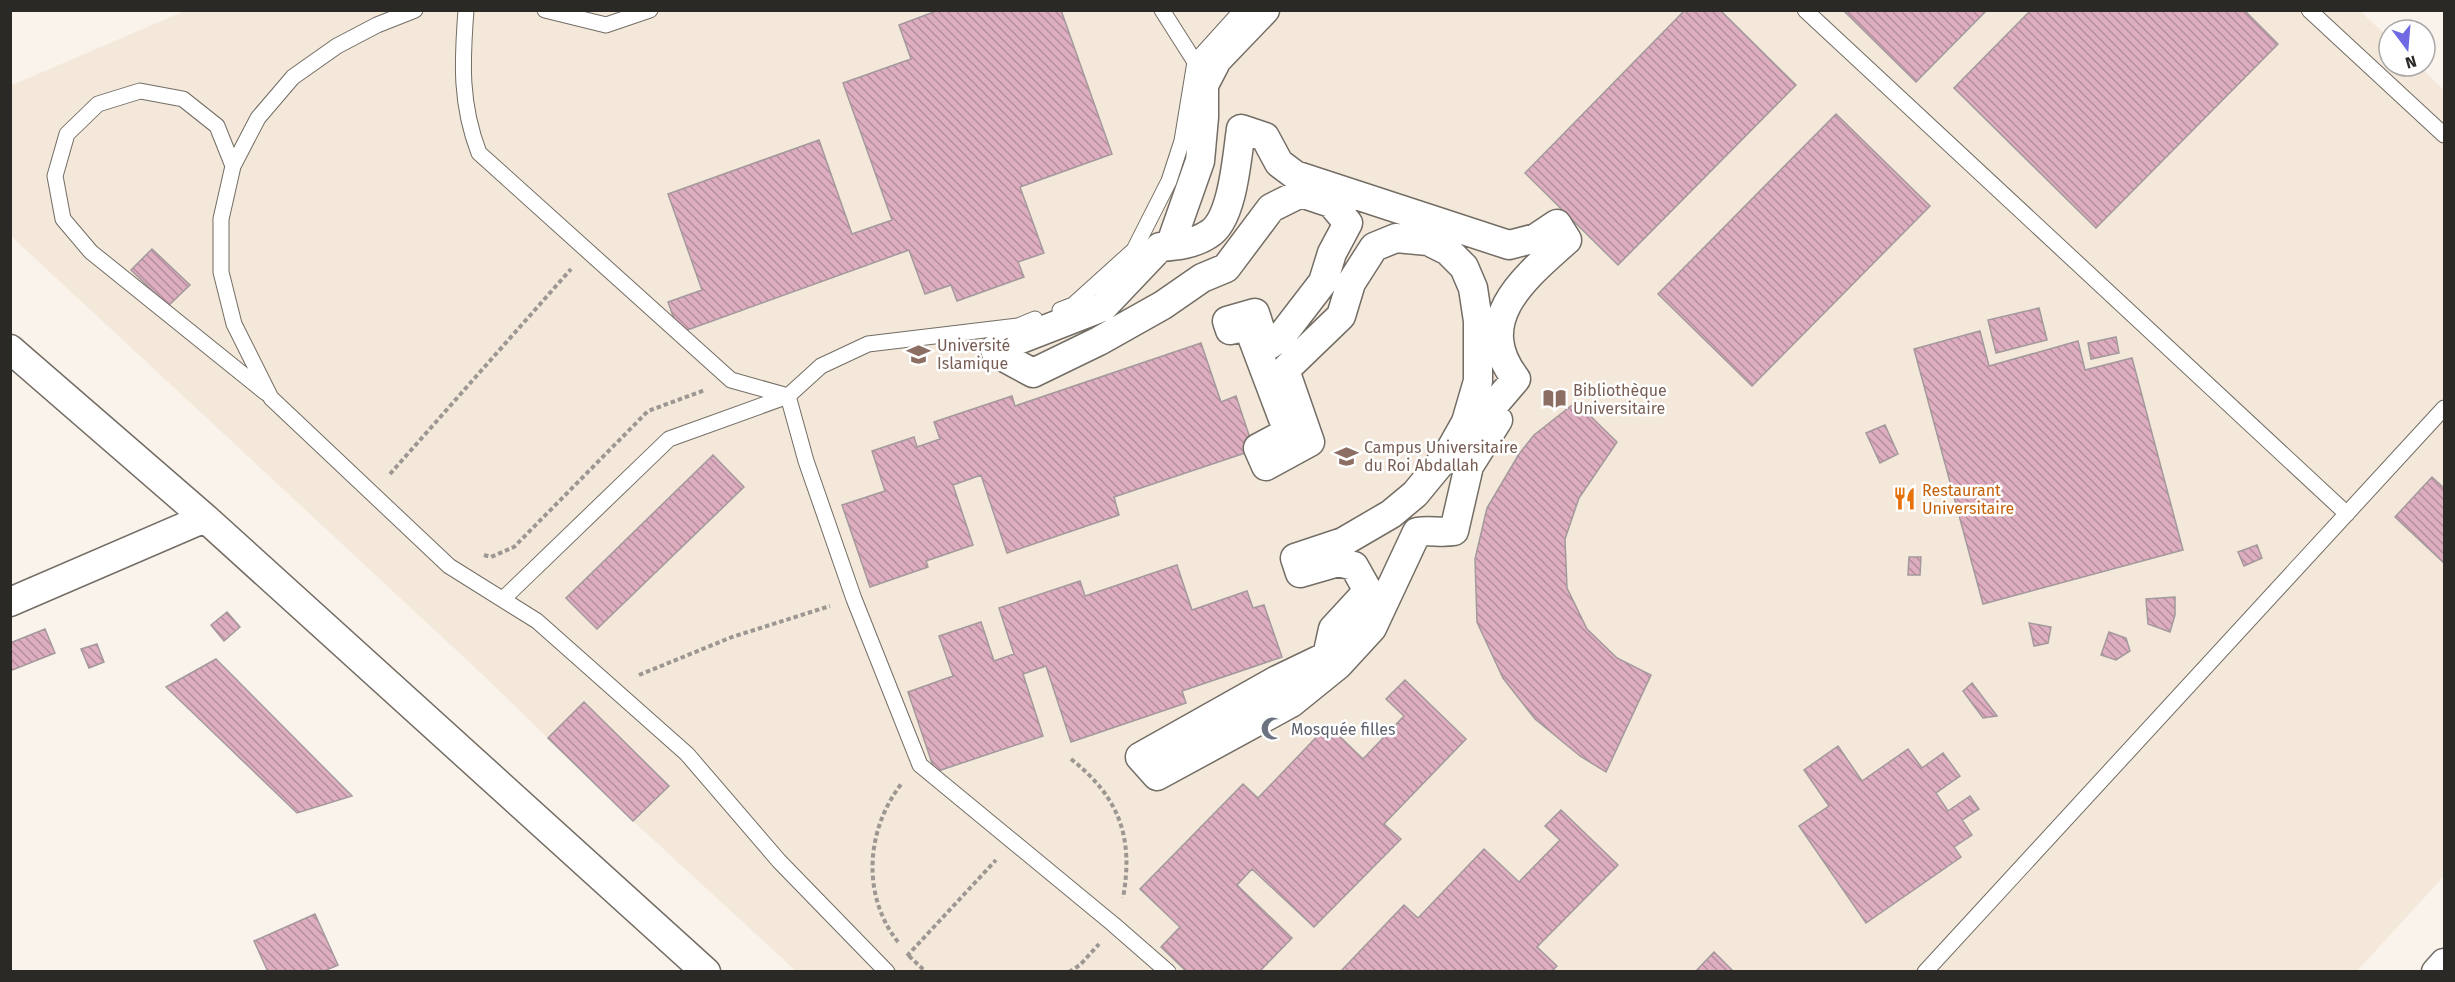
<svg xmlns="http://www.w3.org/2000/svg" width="2455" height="982" font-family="'Fira Sans',sans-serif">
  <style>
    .built { fill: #f3e8d9 }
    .building { fill: url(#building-back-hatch); stroke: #a3999c; stroke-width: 1.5 }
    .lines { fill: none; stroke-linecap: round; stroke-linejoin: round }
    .lane-casing { stroke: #736d65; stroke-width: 17 }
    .street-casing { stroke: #736d65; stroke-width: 31 }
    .path { stroke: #9c9792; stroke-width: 4; stroke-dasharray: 4.5 3; stroke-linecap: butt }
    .lane { stroke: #fff; stroke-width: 15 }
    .street { stroke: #fff; stroke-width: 28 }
    .labels { text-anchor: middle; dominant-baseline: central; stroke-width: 5; stroke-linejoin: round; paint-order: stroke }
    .education-label { font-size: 16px; fill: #785e54; stroke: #fff; text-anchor: start }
    .food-label { font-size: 16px; fill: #c56008; stroke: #fff; text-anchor: start }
    .worship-label { font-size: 16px; fill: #5b616d; stroke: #fff; text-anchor: start }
  </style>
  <defs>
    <pattern id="building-back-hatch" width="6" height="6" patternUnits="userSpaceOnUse" patternTransform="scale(1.5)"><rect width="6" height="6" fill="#deaec0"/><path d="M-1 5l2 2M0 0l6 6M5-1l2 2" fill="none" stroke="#b48e9c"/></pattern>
  </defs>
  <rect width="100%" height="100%" fill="#faf3eb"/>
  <path class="built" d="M187,10L2360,11L2389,38V66H2419L2444,90V876L2357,971H796L633,821L483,675L11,236L10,86Z"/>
  <path class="building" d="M939,10H1061L1112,154L1020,187L1044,253L1018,262L1024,277L957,301L951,285L925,294L909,250L679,333L668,302L702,290L668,194L819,140L852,234L892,220L843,83L911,59L899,25Z
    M1685,10H1720L1796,85L1618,265L1525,173Z
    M1843,10H1987L1916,82Z
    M2031,10H2244L2278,44L2096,228L1954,88Z
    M1836,114L1930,206L1752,386L1658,294Z
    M152,249L190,285L168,306L131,270Z
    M2039,308L2047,340L1996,353L1988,320Z
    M1980,331L1989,366L2078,341L2085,370L2132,358L2183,550L1983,604L1914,349Z
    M2116,337L2119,353L2091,359L2088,343Z
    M1201,343L1221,402L1236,396L1254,450L1114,497L1119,515L1007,553L981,475L953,485L973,545L926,561L928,567L870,587L842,505L885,491L872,451L914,437L917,447L940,439L934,422L1012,396L1015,406Z
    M1576,402L1617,442L1579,498L1565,539L1567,588L1587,629L1617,658L1651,675L1606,772L1580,756L1535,719L1503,678L1477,622L1475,559L1487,508L1519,454L1534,435Z
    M1885,425L1898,454L1880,463L1866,433Z
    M713,455L744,487L597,629L566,598Z
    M2432,477L2444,488V563L2395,517Z
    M2257,545L2262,558L2244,566L2238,552Z
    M1909,557H1921L1920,575H1908Z
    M1177,565L1192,610L1247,591L1253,608L1264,605L1282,657L1182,691L1186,703L1071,742L1046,666L1023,674L1043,736L935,772L908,692L953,676L939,636L981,622L994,661L1014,654L999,608L1080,581L1085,596Z
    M2175,597V615L2170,632L2148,624L2146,599Z
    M227,612L240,627L224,641L211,625Z
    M2029,623L2051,627L2048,643L2034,646Z
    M45,629L55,653L10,671V643Z
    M2109,632L2126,638L2130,651L2116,660L2101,655Z
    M97,644L104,662L89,668L81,649Z
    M216,659L352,796L297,813L166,687Z
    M1405,680L1466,739L1384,824L1401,839L1314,927L1252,869L1237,885L1292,938L1259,972H1187L1161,947L1180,927L1140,889L1243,784L1258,798L1328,725L1363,759L1404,716L1386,699Z
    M1972,683L1997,716L1983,718L1963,691Z
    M584,702L669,786L633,821L548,738Z
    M1838,746L1862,781L1908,749L1922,768L1943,753L1960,776L1936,793L1948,811L1970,796L1979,809L1962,820L1972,835L1954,847L1961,857L1866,923L1799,826L1829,806L1804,770Z
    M1561,810L1618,865L1537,947L1557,966L1551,972H1340L1404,905L1418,918L1484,849L1519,882L1560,840L1545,826Z
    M315,914L338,965L322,972H268L254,941Z
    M1714,952L1734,972H1695Z"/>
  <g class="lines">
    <defs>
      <path id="lane" d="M415,10L377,25L337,46L293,77L258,118L233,166L221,219V272L234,324L271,398L449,566L537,621L687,754L779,861L887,972
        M466,10C462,62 460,104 479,153L731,380L788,396
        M545,10L606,25L650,10
        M1805,10L2347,514
        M2309,10L2444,135
        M1195,62L1242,10
        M233,166L217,126L183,99L140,91L98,104L67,134L55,176L63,219L91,252L266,393
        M1060,310L1073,305L1134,250L1169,181L1182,141L1195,62L1162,10
        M788,396L806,461L854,599L920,765L1113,924L1168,972
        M503,599L669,439L788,396L821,366L868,344L1018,326L1035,319
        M1925,972L2444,408"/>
      <path id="street" d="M1241,129L1265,137L1279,163L1295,175L1509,245L1536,238L1557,224L1567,240C1524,278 1471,321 1516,379L1487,413L1498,420L1469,466L1454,531C1441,533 1430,530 1417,532L1372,628L1338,665L1291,703L1157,776L1140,757L1277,680L1327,656L1333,629L1368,591L1354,566L1338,562L1300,573L1295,558L1343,542L1391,514L1415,494L1448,454L1466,422L1478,381V321L1473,288L1464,267L1448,251L1428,241L1396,238L1374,247L1351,283L1341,316L1285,370L1310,442L1266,466L1258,448L1288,432L1248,326L1230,330L1227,321L1255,313L1266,347L1280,338L1323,282L1332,253L1348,223L1331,203L1301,193L1271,208L1226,268L1202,278L1163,305L1099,341L1033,373L996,353L995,349L1103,307L1160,247C1177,246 1194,244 1209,234C1233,220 1237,156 1241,129Z
        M1170,246L1200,161L1204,117V85L1217,60L1265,10
        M10,349L205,518L706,972
        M10,602L205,518
        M2436,972L2444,963"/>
    </defs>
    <use href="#lane" class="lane-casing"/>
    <use href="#street" class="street-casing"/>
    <path class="path" d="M390,474L571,269
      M484,555L491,557L514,547L648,411L705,390
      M639,675L732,637L830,606
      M1071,759C1119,797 1134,837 1123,898
      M898,942C861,895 866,829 902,783
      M907,956L996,860
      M909,956L926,972
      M1069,972L1080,965L1099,944"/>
    <use href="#lane" class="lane"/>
    <use href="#street" class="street"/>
  </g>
  <defs>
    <symbol id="university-bare" viewBox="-9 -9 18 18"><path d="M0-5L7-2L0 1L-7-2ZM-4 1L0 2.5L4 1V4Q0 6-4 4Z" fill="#8d6e63" stroke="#fff" stroke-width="2.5" paint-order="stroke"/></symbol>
    <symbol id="library-bare" viewBox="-9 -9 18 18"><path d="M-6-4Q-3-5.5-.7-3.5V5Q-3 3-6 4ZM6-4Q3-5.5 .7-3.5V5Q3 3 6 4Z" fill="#8d6e63" stroke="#fff" stroke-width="2.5" paint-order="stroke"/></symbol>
    <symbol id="restaurant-bare" viewBox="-9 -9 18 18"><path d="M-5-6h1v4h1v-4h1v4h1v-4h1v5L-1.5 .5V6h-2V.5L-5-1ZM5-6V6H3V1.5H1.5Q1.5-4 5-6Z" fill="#e8710a" stroke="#fff" stroke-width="2.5" paint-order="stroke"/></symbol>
    <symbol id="mosque-bare" viewBox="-9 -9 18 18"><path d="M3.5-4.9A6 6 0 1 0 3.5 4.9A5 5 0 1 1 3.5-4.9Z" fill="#6b7280" stroke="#fff" stroke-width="2.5" paint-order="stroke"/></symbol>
  </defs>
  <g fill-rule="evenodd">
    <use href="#university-bare" x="902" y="338" width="33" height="33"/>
    <use href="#library-bare" x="1538" y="382" width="33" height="33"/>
    <use href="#university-bare" x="1330" y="440" width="33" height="33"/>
    <use href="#restaurant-bare" x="1888" y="482" width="33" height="33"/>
    <use href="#mosque-bare" x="1256" y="712" width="33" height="33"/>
  </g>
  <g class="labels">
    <g class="education-label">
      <text x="937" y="345">Université<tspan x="937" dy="18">Islamique</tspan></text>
      <text x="1573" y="390">Bibliothèque<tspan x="1573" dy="18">Universitaire</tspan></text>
      <text x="1364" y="447">Campus Universitaire<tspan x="1364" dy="18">du Roi Abdallah</tspan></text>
    </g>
    <g class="food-label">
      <text x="1922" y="490">Restaurant<tspan x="1922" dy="18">Universitaire</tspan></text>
    </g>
    <g class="worship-label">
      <text x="1291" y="729">Mosquée filles</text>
    </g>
  </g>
  <rect width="2455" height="982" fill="none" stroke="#2b2926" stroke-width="24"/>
  <g transform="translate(2407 48) rotate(164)"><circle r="28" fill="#ffffff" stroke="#aaa9a8" stroke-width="1.5"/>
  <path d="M0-4.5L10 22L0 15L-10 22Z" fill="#6f69e3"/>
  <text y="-9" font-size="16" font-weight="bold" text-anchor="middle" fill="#2b2926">N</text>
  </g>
</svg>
